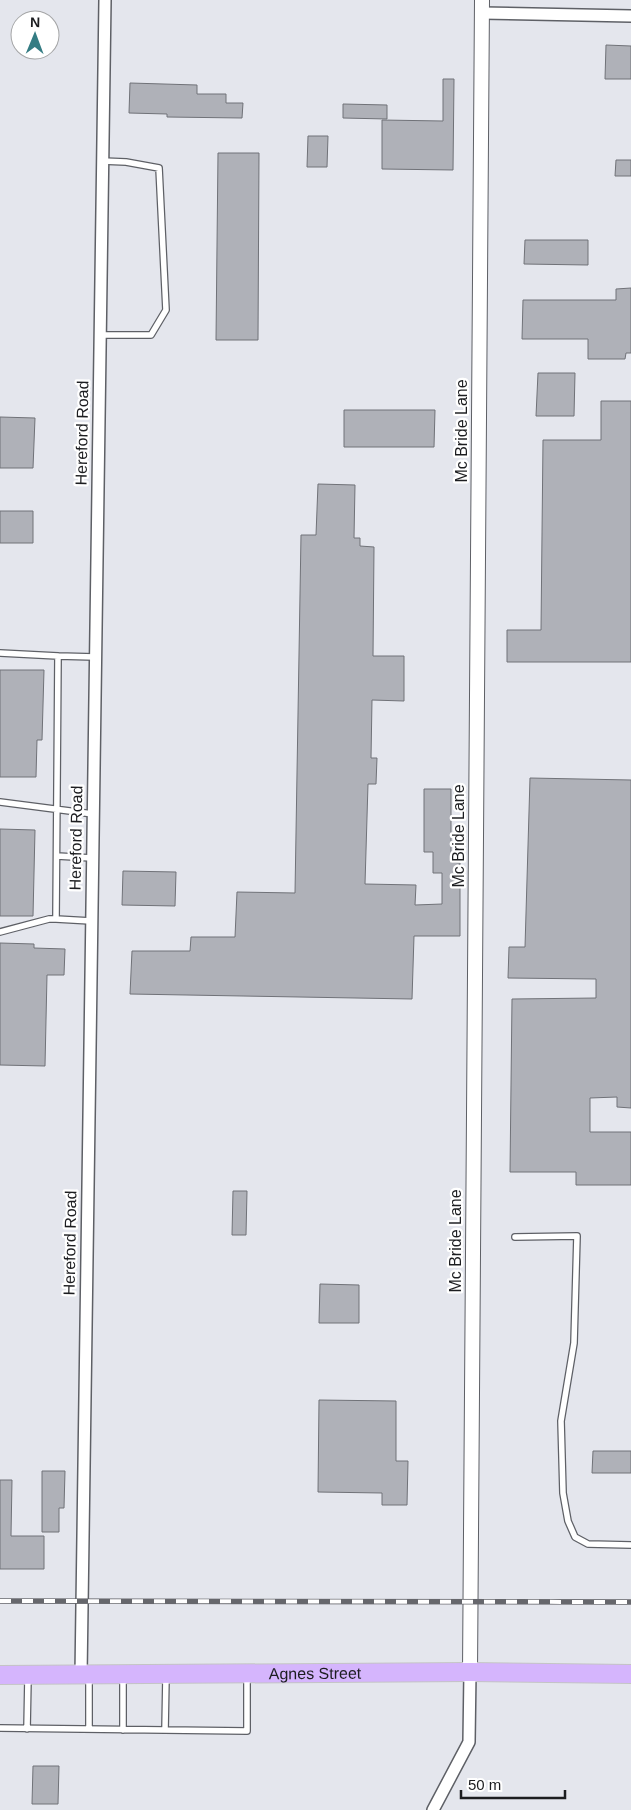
<svg xmlns="http://www.w3.org/2000/svg" width="631" height="1810" font-family="Helvetica,sans-serif">
  <style>
    .building { fill: #afb1b8; stroke: #707278 }
    .lines { fill: none; stroke-linecap: round; stroke-linejoin: round }
    .service-casing { stroke: #5e6066; stroke-width: 8 }
    .minor-casing { stroke: #5e6066; stroke-width: 14 }
    .tertiary-casing { stroke: #5e6066; stroke-width: 16 }
    .primary-casing { stroke: #c4c4c5; stroke-width: 20 }
    .service { stroke: #fff; stroke-width: 5.5 }
    .minor { stroke: #fff; stroke-width: 11 }
    .tertiary { stroke: #fff; stroke-width: 14 }
    .primary { stroke: #d5b5fd; stroke-width: 18 }
    .rail-casing { stroke: #66676c; stroke-width: 5.5 }
    .rail { stroke: #fff; stroke-width: 4; stroke-dasharray: 11; stroke-linecap: butt }
    .labels { text-anchor: middle; dominant-baseline: central; stroke-width: 4.5; stroke-linejoin: round; paint-order: stroke }
    .street-label { font-size: 16px; fill: #1c1d20; stroke: #fff }
  </style>
  <rect width="100%" height="100%" fill="#e4e6ed"/>
  <path class="building" d="M606,45L631,46V79H605Z
    M443,79H454L453,170L382,169V120L443,121Z
    M130,83L197,85V94H226V103H243L242,118L167,117V114L129,113Z
    M343,104L387,105V119L343,118Z
    M308,136H328L327,167H307Z
    M218,153H259L258,340H216Z
    M616,160H631V176H615Z
    M525,240H588V265L524,264Z
    M631,288V353H626L625,359H588V339H522L523,300H616V289Z
    M538,373H575L574,416H536Z
    M601,401H631V662H507V630H541L543,440H601Z
    M344,410H435L434,447H344Z
    M0,417L35,418L33,468H0Z
    M318,484L355,485L354,538H360V546L374,547L373,656H404V701L372,700L371,758H377L376,784H368L365,884L416,885L415,905L442,904V873H433V852H424V789H451V862L460,863V936H414L412,999L130,994L132,951H190L191,937H235L237,892L295,893L301,535H316Z
    M0,511H33V543H0Z
    M0,670H44L42,740H37L36,777H0Z
    M530,778L631,780V1108L617,1107V1097L590,1098V1132H631V1185H576V1172H510L512,999L596,998V979L508,978L509,947H525Z
    M0,829L35,830L33,916H0Z
    M123,871L176,872L175,906L122,905Z
    M0,943L34,944V948L65,949L64,975H47L45,1066L0,1065Z
    M233,1191H247L246,1235H232Z
    M320,1284L359,1285V1323H319Z
    M319,1400L396,1401V1461H408L407,1505H382V1493L318,1492Z
    M593,1451H631V1473H592Z
    M42,1471H65L64,1508H59V1532H42Z
    M0,1480H12L11,1536H44V1569H0Z
    M33,1766H59L58,1804H32Z"/>
  <g class="lines">
    <defs>
      <path id="service" d="M100,335H151L166,310L159,168L126,162L102,161
        M0,653L58,656
        M0,802L93,814
        M57,856L92,858
        M91,921L56,919L58,656L95,657
        M0,932L49,919H56
        M515,1237L577,1236L574,1343L561,1421L563,1493L568,1521L575,1537L588,1544L631,1545
        M0,1728L247,1731V1677
        M27,1729L28,1678
        M89,1729V1676
        M123,1730V1678
        M165,1730L166,1677"/>
      <path id="minor" d="M482,13L631,16
        M81,1676L105,0
        M433,1810L469,1742L470,1672"/>
      <path id="tertiary" d="M470,1672L482,0"/>
      <g id="primary">
        <path id="s1" d="M0,1675L470,1672L631,1674"/>
      </g>
    </defs>
    <use href="#service" class="service-casing"/>
    <use href="#minor" class="minor-casing"/>
    <use href="#tertiary" class="tertiary-casing"/>
    <use href="#primary" class="primary-casing"/>
    <use href="#service" class="service"/>
    <use href="#minor" class="minor"/>
    <use href="#tertiary" class="tertiary"/>
    <use href="#primary" class="primary"/>
    <defs>
      <path id="rail" d="M0,1601L631,1602"/>
    </defs>
    <use href="#rail" class="rail-casing"/>
    <use href="#rail" class="rail"/>
  </g>
  <g class="labels">
    <g class="street-label">
      <text transform="translate(461 431) rotate(-90)">Mc Bride Lane</text>
      <text transform="translate(82 433) rotate(-89)">Hereford Road</text>
      <text transform="translate(458 836) rotate(-90)">Mc Bride Lane</text>
      <text transform="translate(76 838) rotate(-89)">Hereford Road</text>
      <text transform="translate(455 1241) rotate(-90)">Mc Bride Lane</text>
      <text transform="translate(70 1243) rotate(-89)">Hereford Road</text>
      <text stroke="none"><textPath href="#s1" startOffset="315">Agnes Street</textPath></text>
    </g>
  </g>
  <g transform="translate(35 35) rotate(1)"><circle r="24" fill="#ffffff" stroke="#a4a5a6"/>
  <path d="M0-4L9 19L0 12L-9 19Z" fill="#347c83"/>
  <text y="-8" font-size="14" font-weight="bold" text-anchor="middle" fill="#1c1d20">N</text>
  </g>
  <path d="M461 1790v8h104v-8" fill="none" stroke="#1c1d20" stroke-width="2.5"/>
  <text x="468" y="1790" font-size="15" fill="#1c1d20" stroke="#ffffff" stroke-width="4" paint-order="stroke">50 m</text>
</svg>
